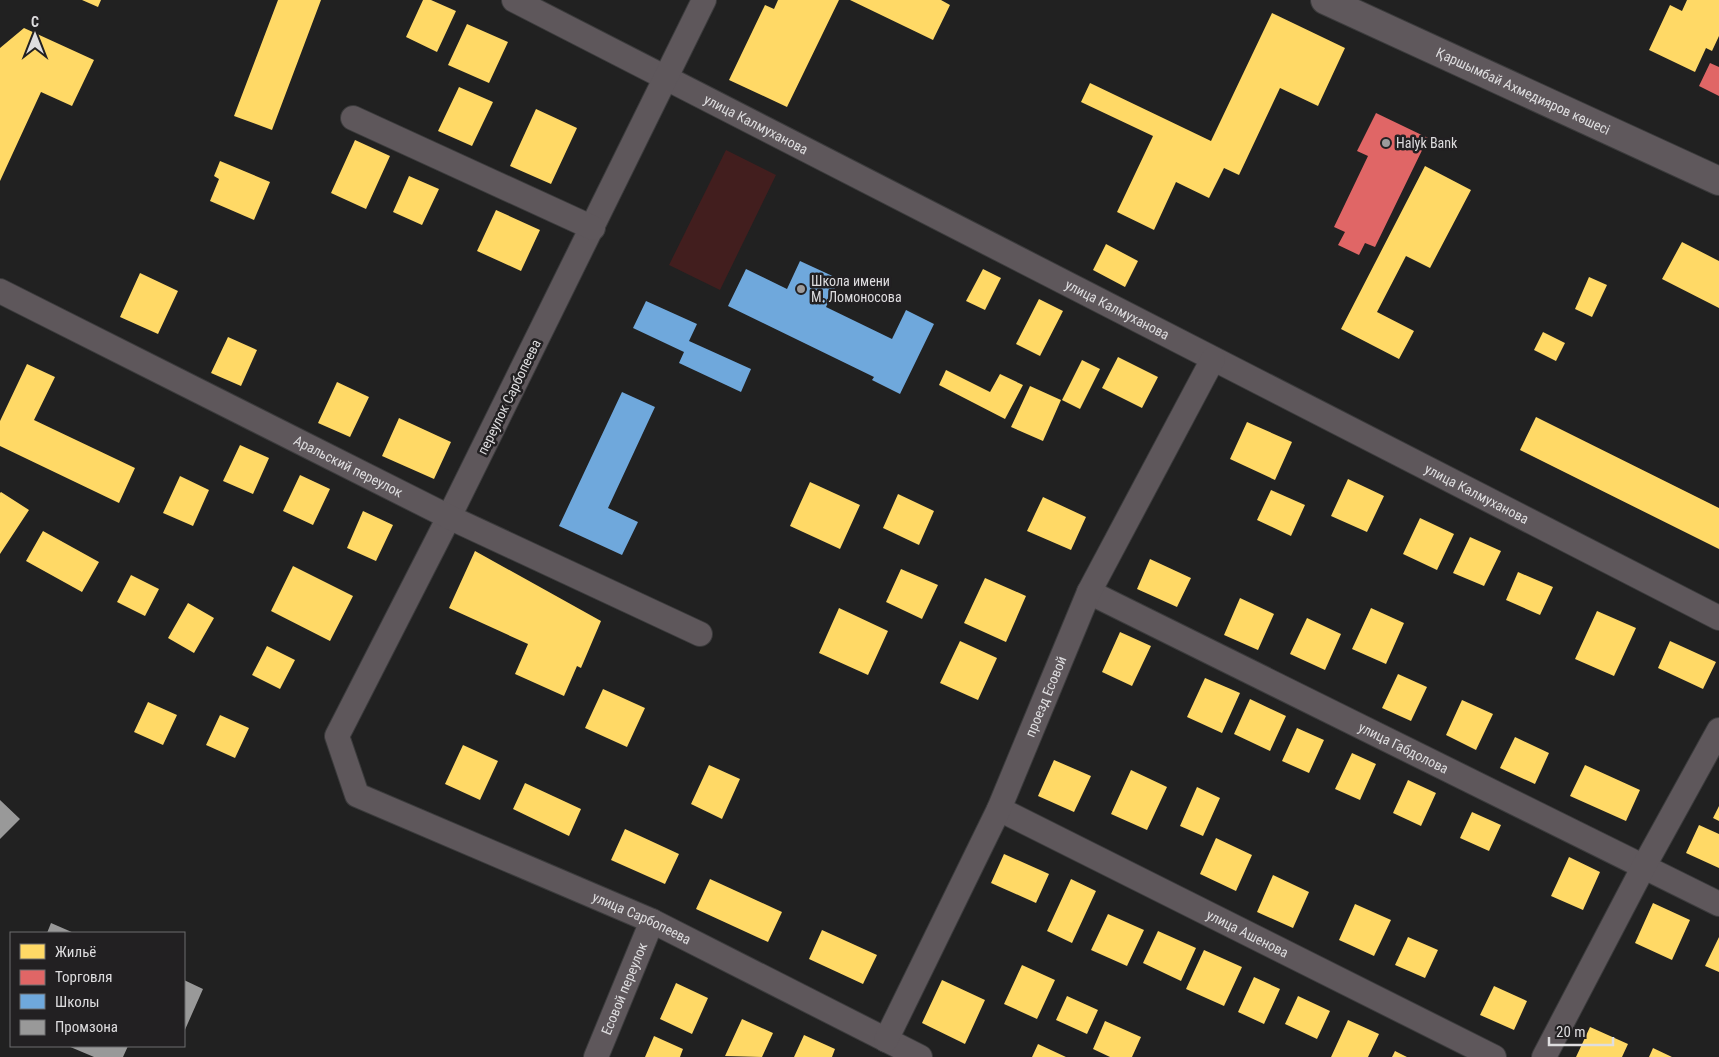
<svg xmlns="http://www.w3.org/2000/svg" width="1719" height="1057" font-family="'Roboto Condensed',sans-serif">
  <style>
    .green { fill: #421e1e }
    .homes { fill: #ffd966 }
    .shops { fill: #e06666 }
    .schools { fill: #6fa8dc }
    .industry { fill: #999 }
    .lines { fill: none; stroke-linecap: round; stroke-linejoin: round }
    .street-casing { stroke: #3b3b3c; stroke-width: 26 }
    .primary-casing { stroke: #3b3b3c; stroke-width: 30 }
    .street { stroke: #5e575b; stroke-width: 24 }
    .primary { stroke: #5f585c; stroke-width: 28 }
    .poi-dot { fill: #9c9b9c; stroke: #222022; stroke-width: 2 }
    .labels { text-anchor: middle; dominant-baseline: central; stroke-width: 5; stroke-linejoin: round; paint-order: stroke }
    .street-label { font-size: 14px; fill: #dedddf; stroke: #222022 }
    .poi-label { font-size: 14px; fill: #dedddf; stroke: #222022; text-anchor: start }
  </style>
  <rect width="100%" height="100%" fill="#212121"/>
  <path class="green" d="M726,150L776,175L720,290L669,265Z"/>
  <path class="homes" d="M82,0H101L98,7Z
    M278,0H321L272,130L234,116Z
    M423,0H431L456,11L437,52L406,37Z
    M778,0H839L787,107L729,80L765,5L774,9Z
    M850,0H941L950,5L933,40Z
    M1687,0H1719V36L1712,51L1706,48L1695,72L1649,50L1670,5L1682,11Z
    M1272,13L1345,48L1318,106L1280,88L1239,175L1224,168L1209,198L1176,182L1154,230L1117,212L1153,136L1081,102L1090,83L1211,141Z
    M467,24L508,42L489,83L448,65Z
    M24,28L94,60L72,106L41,92L0,181V48Z
    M459,87L493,102L472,146L438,131Z
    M536,109L577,128L551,184L510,166Z
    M355,140L390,156L366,209L331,193Z
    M220,161L270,182L254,220L210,201L219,179L214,176Z
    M1425,166L1471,190L1430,268L1406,256L1377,312L1414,331L1399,359L1341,329Z
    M409,176L439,189L422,225L393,212Z
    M496,210L540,230L521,271L477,251Z
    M1682,242L1719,261V308L1662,279Z
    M1106,244L1138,261L1125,287L1093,270Z
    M983,269L1001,278L985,310L966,301Z
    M140,273L178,291L158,334L120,317Z
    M1589,277L1607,285L1592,317L1575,309Z
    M1039,299L1063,311L1040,356L1016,344Z
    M1543,332L1565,343L1556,361L1534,350Z
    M228,337L257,350L241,386L211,373Z
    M1118,357L1158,377L1142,408L1102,388Z
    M1082,360L1100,369L1080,409L1062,400Z
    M27,364L55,377L34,420L135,468L119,503L0,446V421Z
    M946,370L990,392L1000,374L1023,385L1005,419L939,385Z
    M337,382L369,397L350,437L318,423Z
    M1030,386L1061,400L1043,441L1011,427Z
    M1536,417L1719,508V549L1520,450Z
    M399,418L451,442L434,479L382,456Z
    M1247,422L1292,442L1275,480L1230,459Z
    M240,445L269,458L253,494L223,481Z
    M300,475L330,489L313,525L283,511Z
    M180,476L209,490L193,526L163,513Z
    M1348,479L1384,496L1367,532L1331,516Z
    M810,482L860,505L840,549L790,526Z
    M1271,490L1305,505L1291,536L1257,520Z
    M1,492L29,510L0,554V493Z
    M898,494L934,511L919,545L883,528Z
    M1043,497L1086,517L1071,550L1027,531Z
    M363,511L393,525L376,561L347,548Z
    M1420,518L1454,534L1437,570L1403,554Z
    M43,531L99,562L82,592L26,561Z
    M1470,537L1501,551L1484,586L1453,573Z
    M475,551L601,621L581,668L577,666L564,696L515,674L528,644L449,608Z
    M1150,559L1191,578L1177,607L1137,589Z
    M293,566L353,596L330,641L271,611Z
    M901,569L938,585L922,619L886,602Z
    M1518,572L1553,587L1540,615L1506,600Z
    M131,575L159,589L145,616L117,602Z
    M985,578L1026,596L1006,642L964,623Z
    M1240,598L1274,614L1258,650L1224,635Z
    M188,603L214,618L194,653L168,638Z
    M839,608L888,631L868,675L819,653Z
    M1371,608L1404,623L1386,664L1352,649Z
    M1597,611L1636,628L1614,676L1575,659Z
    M1307,618L1341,634L1325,670L1290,654Z
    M1120,632L1151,646L1132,686L1102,672Z
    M960,641L997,658L978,700L940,683Z
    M1670,641L1716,662L1703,689L1658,668Z
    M267,646L295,660L280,689L252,675Z
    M1398,674L1427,687L1411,721L1382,708Z
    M1205,678L1240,693L1222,733L1187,717Z
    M603,689L645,708L627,747L585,728Z
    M1250,699L1286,716L1270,751L1234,734Z
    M1462,700L1493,714L1476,750L1446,735Z
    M148,702L177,715L163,745L134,732Z
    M220,715L249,728L235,758L206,745Z
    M1297,728L1324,740L1309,773L1282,761Z
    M1515,737L1549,753L1535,784L1500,768Z
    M463,745L498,761L480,800L445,784Z
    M1352,753L1376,764L1360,800L1335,789Z
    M1054,760L1091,776L1074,812L1038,796Z
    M709,765L740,779L722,819L691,804Z
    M1585,765L1640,790L1626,821L1570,796Z
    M1131,770L1167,787L1147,830L1111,814Z
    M1408,780L1436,793L1421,826L1393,813Z
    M525,783L581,809L569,836L513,809Z
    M1197,787L1220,798L1203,836L1180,826Z
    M1719,806V821L1713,818Z
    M1472,812L1501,825L1489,851L1460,838Z
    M1699,825L1719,834V868L1686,853Z
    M625,829L679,854L665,884L611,860Z
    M1216,838L1252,855L1236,891L1200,874Z
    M1004,854L1049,874L1036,903L991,883Z
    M1569,857L1600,872L1583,910L1551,896Z
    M1273,875L1309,892L1293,928L1257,912Z
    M710,879L782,912L768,942L696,909Z
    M1071,879L1096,891L1072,943L1047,931Z
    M1653,903L1690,920L1672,960L1635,943Z
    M1355,904L1391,920L1374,956L1339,940Z
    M1108,914L1144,930L1127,966L1091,950Z
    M822,930L877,955L863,984L809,959Z
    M1158,931L1196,948L1181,981L1143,963Z
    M1408,937L1438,950L1425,978L1395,965Z
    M1719,937V972L1705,966Z
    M1204,950L1242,967L1224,1006L1186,989Z
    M1022,965L1055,980L1037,1019L1004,1004Z
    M1254,977L1280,989L1264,1024L1238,1012Z
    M942,980L985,1000L965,1044L922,1023Z
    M676,983L708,998L692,1034L660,1019Z
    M1494,986L1527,1001L1514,1030L1480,1015Z
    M1067,996L1098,1010L1087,1034L1056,1020Z
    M1298,996L1330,1011L1317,1039L1285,1024Z
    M742,1019L773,1033L762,1057L725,1056Z
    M1348,1020L1379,1034L1368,1057H1331Z
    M1105,1021L1141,1037L1132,1057H1110L1093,1049Z
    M1590,1027L1628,1044L1622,1057H1576Z
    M804,1035L835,1049L832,1057H794Z
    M654,1036L683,1049L680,1057H645Z
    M1038,1044L1066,1057H1032Z
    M1653,1048L1672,1057H1649Z
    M1395,1051L1407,1057H1392Z"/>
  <path class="shops" d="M1710,63L1719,67V96L1699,86Z
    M1376,113L1428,138L1375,247L1365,243L1359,255L1338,245L1345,232L1334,227L1368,156L1357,151Z"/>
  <path class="schools" d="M800,261L839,279L826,307L892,339L906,310L934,324L900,394L872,380L874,377L728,306L746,269L787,289Z
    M646,301L697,324L689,341L751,369L741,392L679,363L684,352L633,328Z
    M622,392L655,407L608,508L638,522L622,555L559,526Z"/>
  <path class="industry" d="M0,800L20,819L0,839Z
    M51,923L74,933H47Z
    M184,980L203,989L184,1032Z
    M68,1046H128L123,1057H94Z"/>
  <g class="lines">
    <defs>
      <g id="street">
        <path id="s1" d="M514,0L1719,618"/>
        <path id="s2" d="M704,0L449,517L337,736L357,795L652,921L920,1057"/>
        <path d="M353,118L593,228"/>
        <path id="s3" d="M0,291L449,517L700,634"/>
        <path id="s4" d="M1089,592L1719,904"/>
        <path id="s5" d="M999,809L1494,1057"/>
        <path id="s6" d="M886,1040L999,809L1089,592L1213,359"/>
        <path id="s7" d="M596,1057L652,921"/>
        <path d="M1544,1057L1644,866L1719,730"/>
      </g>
      <g id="primary">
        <path id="s8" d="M1325,0L1719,181"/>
      </g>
    </defs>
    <use href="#street" class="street-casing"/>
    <use href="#primary" class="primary-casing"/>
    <use href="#street" class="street"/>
    <use href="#primary" class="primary"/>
  </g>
  <g class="poi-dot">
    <circle cx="1386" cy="143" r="5"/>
    <circle cx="801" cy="289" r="5"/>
  </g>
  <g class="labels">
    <g class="street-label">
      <text stroke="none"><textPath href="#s8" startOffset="218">Қаршымбай Ахмедияров көшесі</textPath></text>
      <text stroke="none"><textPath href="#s1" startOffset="272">улица Калмуханова</textPath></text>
      <text stroke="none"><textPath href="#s1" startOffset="678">улица Калмуханова</textPath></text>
      <text transform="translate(509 397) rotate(-64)">переулок Сарбопеева</text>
      <text stroke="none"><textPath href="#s3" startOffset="390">Аральский переулок</textPath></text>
      <text stroke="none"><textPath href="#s1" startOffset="1082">улица Калмуханова</textPath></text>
      <text stroke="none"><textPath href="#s6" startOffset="379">проезд Есовой</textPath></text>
      <text stroke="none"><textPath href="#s4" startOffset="351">улица Габдолова</textPath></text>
      <text stroke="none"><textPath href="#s2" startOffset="1195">улица Сарбопеева</textPath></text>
      <text stroke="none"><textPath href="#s5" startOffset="278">улица Ашенова</textPath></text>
      <text stroke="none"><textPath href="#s7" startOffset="74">Есовой переулок</textPath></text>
    </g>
    <g class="poi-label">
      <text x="1396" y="143">Halyk Bank</text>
      <text x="811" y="281">Школа имени<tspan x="811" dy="16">М. Ломоносова</tspan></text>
    </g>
  </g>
  <rect x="10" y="932" width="175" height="115" fill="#222022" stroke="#6d6c6e"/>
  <rect x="20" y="944" width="25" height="15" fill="#ffd966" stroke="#6d6c6e"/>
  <text x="55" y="957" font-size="15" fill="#dedddf">Жильё</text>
  <rect x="20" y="970" width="25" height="15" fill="#e06666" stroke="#6d6c6e"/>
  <text x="55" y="982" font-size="15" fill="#dedddf">Торговля</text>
  <rect x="20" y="994" width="25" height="15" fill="#6fa8dc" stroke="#6d6c6e"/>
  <text x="55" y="1007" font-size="15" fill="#dedddf">Школы</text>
  <rect x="20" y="1020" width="25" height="15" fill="#999999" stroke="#6d6c6e"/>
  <text x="55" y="1032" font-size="15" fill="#dedddf">Промзона</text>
  <g transform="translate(35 35)" stroke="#222022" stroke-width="4" paint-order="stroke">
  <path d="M0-4L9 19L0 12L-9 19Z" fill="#dedddf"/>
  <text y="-8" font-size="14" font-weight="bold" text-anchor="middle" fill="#dedddf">С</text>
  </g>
  <path d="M1549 1037v8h64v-8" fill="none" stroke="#dedddf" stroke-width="2.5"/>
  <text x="1556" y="1037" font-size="15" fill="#dedddf" stroke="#222022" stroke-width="4" paint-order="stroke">20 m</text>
</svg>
